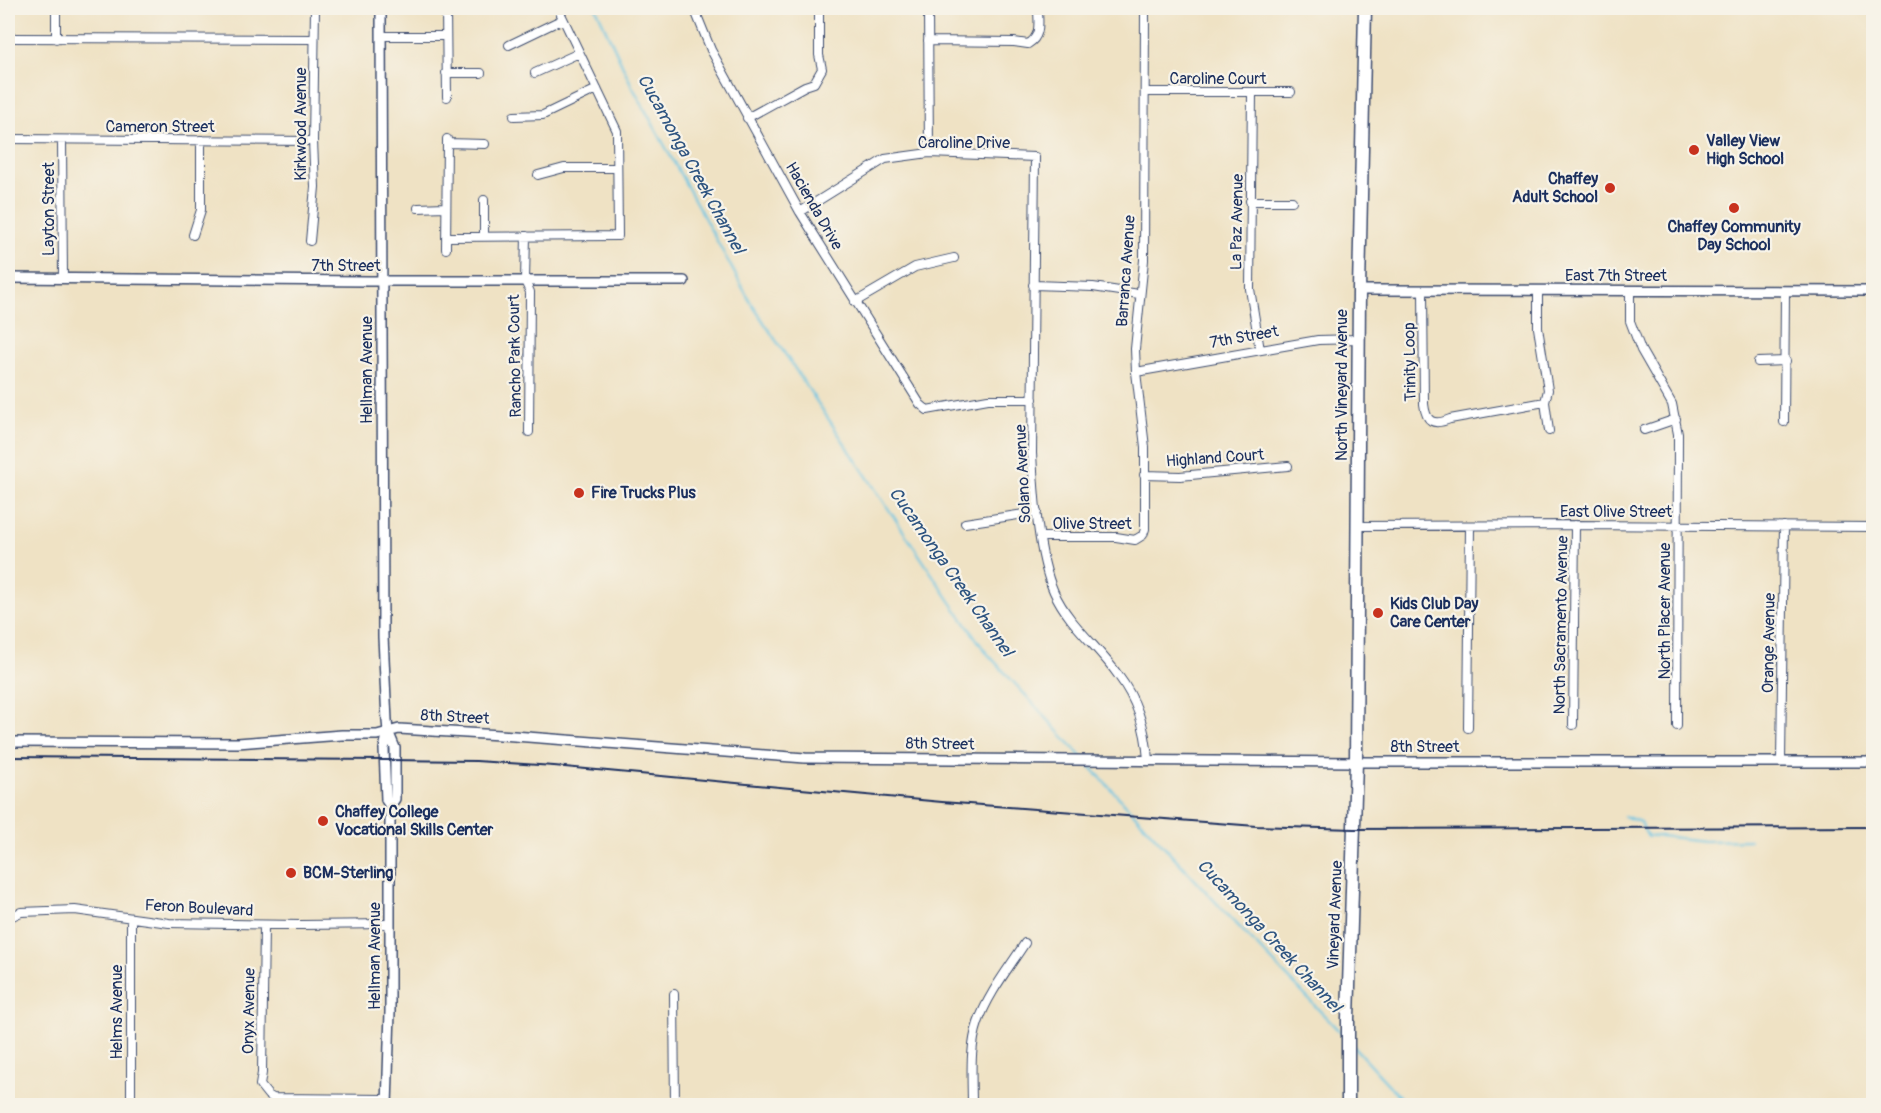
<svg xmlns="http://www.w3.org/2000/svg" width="1881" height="1113" font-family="Pangolin,sans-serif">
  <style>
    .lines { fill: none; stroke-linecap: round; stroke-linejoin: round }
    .stream { stroke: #66c4e4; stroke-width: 2 }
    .minor-casing { stroke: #3b4a6d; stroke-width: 10 }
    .tertiary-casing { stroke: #3b4a6d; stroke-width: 12 }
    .primary-casing { stroke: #3b4a6d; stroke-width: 15 }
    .minor { stroke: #fff; stroke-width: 8 }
    .tertiary { stroke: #fff; stroke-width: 9 }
    .primary { stroke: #fff; stroke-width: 12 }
    .rail { stroke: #1b2f5e; stroke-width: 2 }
    .poi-dot { fill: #c8321e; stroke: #f7f3e8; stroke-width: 2 }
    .labels { text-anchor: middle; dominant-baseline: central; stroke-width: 4.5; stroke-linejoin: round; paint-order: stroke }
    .street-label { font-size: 16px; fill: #1b2f5e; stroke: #f7f3e8 }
    .poi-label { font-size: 16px; font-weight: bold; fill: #1b2f5e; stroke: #f7f3e8; text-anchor: start }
    .water-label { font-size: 18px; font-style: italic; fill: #2e5480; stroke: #f7f3e8 }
  </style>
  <rect width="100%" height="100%" fill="#f7f3e8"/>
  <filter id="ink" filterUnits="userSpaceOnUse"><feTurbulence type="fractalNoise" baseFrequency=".0167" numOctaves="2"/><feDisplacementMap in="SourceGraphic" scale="12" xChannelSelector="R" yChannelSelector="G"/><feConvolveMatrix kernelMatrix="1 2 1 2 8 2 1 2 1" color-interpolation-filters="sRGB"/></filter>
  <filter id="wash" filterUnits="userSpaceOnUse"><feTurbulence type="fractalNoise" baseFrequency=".008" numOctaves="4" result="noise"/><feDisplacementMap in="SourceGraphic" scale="24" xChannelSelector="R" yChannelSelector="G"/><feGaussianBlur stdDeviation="1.35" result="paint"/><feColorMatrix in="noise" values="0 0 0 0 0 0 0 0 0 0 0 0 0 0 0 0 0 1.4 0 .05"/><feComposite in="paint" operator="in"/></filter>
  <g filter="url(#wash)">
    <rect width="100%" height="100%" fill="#efe2c4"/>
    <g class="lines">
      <path class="stream" d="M596,8L632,86L751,303L950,601L985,651L1082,757
        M1088,764L1224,911L1343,1035
        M1624,816L1640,822L1648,837L1661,836L1704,841L1750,840
        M1353,1046L1408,1106"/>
    </g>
  </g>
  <g filter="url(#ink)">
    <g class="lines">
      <defs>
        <path id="minor" d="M56,8V39
          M446,8L447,97
          M694,8L711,50L800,212L920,404L927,410L988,399H1033
          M928,8L929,153
          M381,36H445
          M8,38L314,39
          M928,41L1014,42L1028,44C1042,36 1038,22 1038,8
          M509,45L563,19
          M446,73H481
          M535,73L579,53
          M1145,92H1291
          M1252,93L1250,289L1260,350
          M514,116L543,115L597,89
          M747,118L805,86L814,83L822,69L819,55V8
          M8,139L313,141
          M62,140L63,279
          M447,143L485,144
          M538,175L564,168H617
          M484,200V236
          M1250,201H1292
          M418,208L445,207
          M800,212L885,159L929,153L1035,157L1032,453C1034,493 1038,556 1054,592C1069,625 1098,646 1118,675C1137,700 1146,729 1148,760
          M193,235L201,210V140
          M526,236L525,281L530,292L529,432
          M446,237L618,236L617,131L558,8
          M310,241L315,187L313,141L315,8
          M446,249L447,139
          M1033,285L1093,287L1139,294
          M1423,290L1424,404C1426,422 1433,426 1450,419L1545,402
          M1538,291V328L1548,390L1545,402L1549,431
          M1630,291V321L1641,350L1672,404L1678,434L1677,726
          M855,302L915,267L954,258
          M1758,362L1786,361
          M1136,372L1318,340L1359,339
          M1784,422L1785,291
          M1644,430L1676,419
          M1144,475L1180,476L1288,466
          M965,523L1037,512
          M1357,526L1575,525L1874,527
          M1041,537H1116L1135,540L1143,535L1145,529V447L1136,372L1135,349L1144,260L1145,8
          M1573,725L1575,525
          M1468,728L1470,526
          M1781,761L1784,526
          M8,918L21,912L75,910L169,923L301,925L390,924
          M131,918V1106
          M264,925L262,1073L260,1085L268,1095L273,1098L387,1099
          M674,994L675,1106
          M972,1106C972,1078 969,1049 978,1023C988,994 1009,968 1025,943"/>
        <path id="tertiary" d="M381,8L383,637L387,721L388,731L395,748V799L390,806
          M8,278L368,281H684
          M1359,290L1874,291
          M8,742L238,743L342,735H377L399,729L500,735L805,758L1356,762H1874
          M387,1106L390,1012V806L386,800L384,749L388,731"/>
        <path id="primary" d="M1348,1106V1018L1356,762L1359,290L1365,8"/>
      </defs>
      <use href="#minor" class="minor-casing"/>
      <use href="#tertiary" class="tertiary-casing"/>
      <use href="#primary" class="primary-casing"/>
      <use href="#minor" class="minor"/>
      <use href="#tertiary" class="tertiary"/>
      <use href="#primary" class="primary"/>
      <path class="rail" d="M8,757L385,760L476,761L554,766L942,802L1256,826L1354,829L1874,827"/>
    </g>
  </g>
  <g class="poi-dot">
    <circle cx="1694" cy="150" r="6"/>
    <circle cx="1610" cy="188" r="6"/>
    <circle cx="1734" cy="208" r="6"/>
    <circle cx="579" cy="493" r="6"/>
    <circle cx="1378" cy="613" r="6"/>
    <circle cx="323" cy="821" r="6"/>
    <circle cx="291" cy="873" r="6"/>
  </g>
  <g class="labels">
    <g class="street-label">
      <text x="1218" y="79">Caroline Court</text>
      <text transform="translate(301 124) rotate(-90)">Kirkwood Avenue</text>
      <text x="160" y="127">Cameron Street</text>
      <text x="964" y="143">Caroline Drive</text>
      <text transform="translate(814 206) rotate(60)">Hacienda Drive</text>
      <text transform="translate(49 209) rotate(-90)">Layton Street</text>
      <text transform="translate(1237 222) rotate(-89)">La Paz Avenue</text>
      <text x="346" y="266">7th Street</text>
      <text transform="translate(1126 271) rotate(-86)">Barranca Avenue</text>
      <text x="1616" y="276">East 7th Street</text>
      <text transform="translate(1244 337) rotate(-10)">7th Street</text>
      <text transform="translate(515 356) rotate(-91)">Rancho Park Court</text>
      <text transform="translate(1410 362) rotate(-91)">Trinity Loop</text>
      <text transform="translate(367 370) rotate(-90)">Hellman Avenue</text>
      <text transform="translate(1342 385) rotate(-90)">North Vineyard Avenue</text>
      <text transform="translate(1215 458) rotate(-4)">Highland Court</text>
      <text transform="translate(1023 474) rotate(-93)">Solano Avenue</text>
      <text x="1616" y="512">East Olive Street</text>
      <text x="1092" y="524">Olive Street</text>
      <text transform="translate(1665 611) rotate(-90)">North Placer Avenue</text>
      <text transform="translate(1561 625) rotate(-89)">North Sacramento Avenue</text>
      <text transform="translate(1769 643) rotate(-89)">Orange Avenue</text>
      <text transform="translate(455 717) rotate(3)">8th Street</text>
      <text transform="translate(940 744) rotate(1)">8th Street</text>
      <text x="1425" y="747">8th Street</text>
      <text transform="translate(199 908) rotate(3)">Feron Boulevard</text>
      <text transform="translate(1335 915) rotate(-88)">Vineyard Avenue</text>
      <text transform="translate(375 956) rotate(-90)">Hellman Avenue</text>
      <text transform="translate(249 1011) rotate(-89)">Onyx Avenue</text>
      <text transform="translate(117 1012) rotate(-90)">Helms Avenue</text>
    </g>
    <g class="poi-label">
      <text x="1706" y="141">Valley View<tspan x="1706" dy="18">High School</tspan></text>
      <text x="1598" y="179" text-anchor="end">Chaffey<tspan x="1598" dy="18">Adult School</tspan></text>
      <text x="1734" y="227" text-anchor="middle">Chaffey Community<tspan x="1734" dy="18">Day School</tspan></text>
      <text x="591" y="493">Fire Trucks Plus</text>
      <text x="1390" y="604">Kids Club Day<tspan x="1390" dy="18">Care Center</tspan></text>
      <text x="335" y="812">Chaffey College<tspan x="335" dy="18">Vocational Skills Center</tspan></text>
      <text x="303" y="873">BCM-Sterling</text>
    </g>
    <g class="water-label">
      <text transform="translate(691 164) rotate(61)">Cucamonga Creek Channel</text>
      <text transform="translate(951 572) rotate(55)">Cucamonga Creek Channel</text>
      <text transform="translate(1269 936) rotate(47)">Cucamonga Creek Channel</text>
    </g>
  </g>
  <rect width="1881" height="1113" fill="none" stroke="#f7f3e8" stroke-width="30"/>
</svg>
